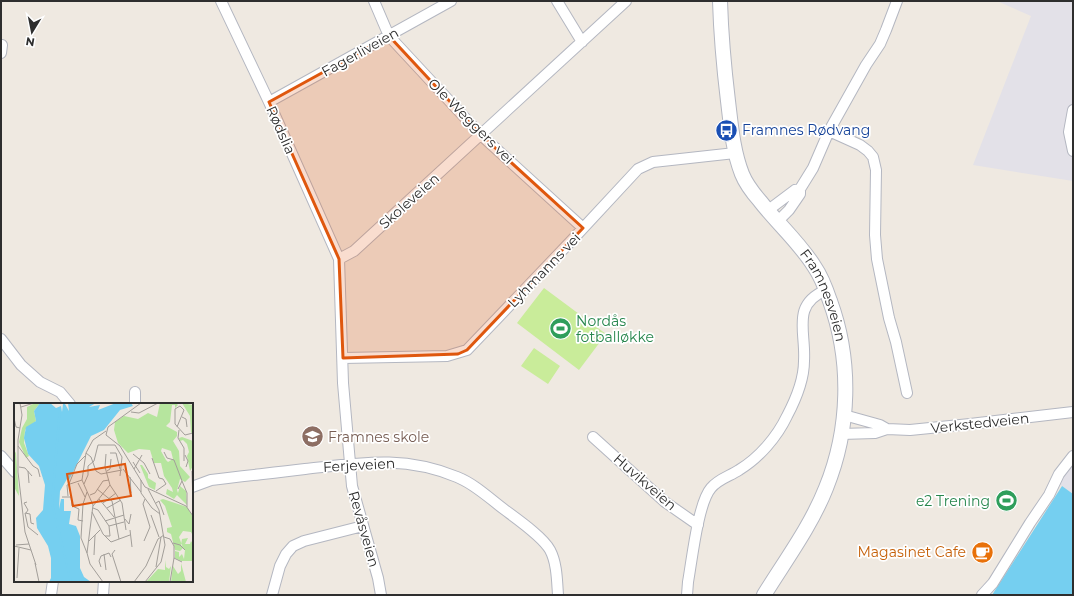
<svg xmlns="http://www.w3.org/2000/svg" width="1074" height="596" font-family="Montserrat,sans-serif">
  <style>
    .industrial { fill: #e3e1e8 }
    .pitch { fill: #c9ec9a }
    .water { fill: #75cff0 }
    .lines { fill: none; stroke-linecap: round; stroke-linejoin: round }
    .street-casing { stroke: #b4b7c1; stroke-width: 12 }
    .secondary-casing { stroke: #b4b7c1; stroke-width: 16 }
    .street { stroke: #fff; stroke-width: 10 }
    .secondary { stroke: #fff; stroke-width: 14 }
    .marked { fill: #df570e; fill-opacity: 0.2; stroke: #df570e; stroke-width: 3; stroke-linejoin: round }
    .labels { text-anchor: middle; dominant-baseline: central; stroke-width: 3.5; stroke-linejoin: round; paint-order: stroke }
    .street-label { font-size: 14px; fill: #2e2e2e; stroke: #fff }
    .transit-label { font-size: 14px; fill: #164399; stroke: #fff; text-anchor: start }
    .leisure-label { font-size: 14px; fill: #27864d; stroke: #fff; text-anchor: start }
    .education-label { font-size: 14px; fill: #785e54; stroke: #fff; text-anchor: start }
    .food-label { font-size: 14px; fill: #c56008; stroke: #fff; text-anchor: end }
    .inset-river { fill: none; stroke: #75cff0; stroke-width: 2 }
    .inset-road { fill: none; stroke: #a29e99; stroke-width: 1 }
    .view { fill: #df570e; fill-opacity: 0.15; stroke: #df570e; stroke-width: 2 }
    .inset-edge { fill: none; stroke: #2e2e2e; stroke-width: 2 }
  </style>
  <rect width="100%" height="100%" fill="#efe9e1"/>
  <path class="industrial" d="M997,1H1073V181L973,165L1031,16Z
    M1073,456V494L1056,482Z"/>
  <path class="pitch" d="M544,288L606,334L579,370L517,323Z
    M534,348L560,366L548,384L521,366Z"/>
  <path class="water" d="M1062,486L1073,494V595H992Z"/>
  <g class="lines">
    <defs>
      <path id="street" d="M221,1L269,102L339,259L343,383L352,486L378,578L381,595
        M374,1L389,36L481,135L583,228
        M557,1L582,42
        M1,53L2,45
        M269,102L451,1
        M1073,110L1069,132L1073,151
        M829,131L860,145L868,151L873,157L876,170L875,235L877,259L889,318L896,342L907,393
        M767,211L795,190L800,189
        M777,222L789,210L800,194V189L813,168L829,131L866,65L880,44L886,30L897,1
        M339,259L354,251L626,1
        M1,339L21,365L40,382L60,392L70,404
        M343,358L447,356L467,350L573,239L638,169L653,162L735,153
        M135,404V392
        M844,415L880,425L887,429
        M841,434L875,433L887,429L910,430L970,424L1073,412
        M593,437L665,502L698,525
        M1,456L15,472
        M192,487L211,480C242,476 273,473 305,469C361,463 403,455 457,477C475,484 490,499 505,510C517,519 543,537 550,550C557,563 557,581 558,595
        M51,595L53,581
        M103,595L104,581
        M272,595L280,566L286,554L293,546L304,541L363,526
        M687,595L688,582C692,560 698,503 711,488C718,479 730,476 739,470C759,458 777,437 787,416C796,399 804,380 804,361C806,331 791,305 826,290
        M982,595L993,583L1030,523L1049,495L1059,474L1073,456"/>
      <g id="secondary">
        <path id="s1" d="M720,1C721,34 724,68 728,101C731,126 733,151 742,174C746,184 753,193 760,201C777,223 799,242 814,266C821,276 826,289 830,301C852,361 850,429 826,488C811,526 785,561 764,595"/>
      </g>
    </defs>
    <use href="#street" class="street-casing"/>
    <use href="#secondary" class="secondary-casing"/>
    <use href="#street" class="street"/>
    <use href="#secondary" class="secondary"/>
  </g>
  <path class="marked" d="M389,36L481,135L583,228L467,350L458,354L343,358L339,259L269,102Z"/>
  <defs>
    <symbol id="bus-disc" viewBox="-11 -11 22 22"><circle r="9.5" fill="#1a4fb4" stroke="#fff"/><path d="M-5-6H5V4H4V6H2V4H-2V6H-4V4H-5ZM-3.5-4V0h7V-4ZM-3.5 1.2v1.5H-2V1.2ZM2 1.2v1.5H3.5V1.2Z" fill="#fff"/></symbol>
    <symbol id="stadium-disc" viewBox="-11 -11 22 22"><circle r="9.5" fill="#2e9e5b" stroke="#fff"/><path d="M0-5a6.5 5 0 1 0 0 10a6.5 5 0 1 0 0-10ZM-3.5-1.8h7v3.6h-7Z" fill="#fff"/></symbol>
    <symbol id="school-disc" viewBox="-11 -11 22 22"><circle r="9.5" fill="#8d6e63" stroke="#fff"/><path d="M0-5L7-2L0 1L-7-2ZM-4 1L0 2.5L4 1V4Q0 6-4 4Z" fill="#fff"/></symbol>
    <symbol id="cafe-disc" viewBox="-11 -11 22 22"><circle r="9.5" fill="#e8710a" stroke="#fff"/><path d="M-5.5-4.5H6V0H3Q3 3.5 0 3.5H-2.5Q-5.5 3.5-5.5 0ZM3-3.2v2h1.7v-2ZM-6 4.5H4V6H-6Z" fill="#fff"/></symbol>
  </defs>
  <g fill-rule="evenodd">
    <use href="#bus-disc" x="714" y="118" width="25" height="25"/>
    <use href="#stadium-disc" x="548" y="316" width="25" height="25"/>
    <use href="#school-disc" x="300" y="424" width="25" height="25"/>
    <use href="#stadium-disc" x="994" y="488" width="25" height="25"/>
    <use href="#cafe-disc" x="970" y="540" width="25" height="25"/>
  </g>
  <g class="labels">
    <g class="street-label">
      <text transform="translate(360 52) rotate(-29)">Fagerliveien</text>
      <text transform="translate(471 121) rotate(45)">Ole Weggers vei</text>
      <text transform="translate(281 130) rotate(66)">Rødslia</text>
      <text transform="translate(409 201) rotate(-42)">Skoleveien</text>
      <text transform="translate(544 270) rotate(-46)">Lyhmanns vei</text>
      <text stroke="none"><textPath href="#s1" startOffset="323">Framnesveien</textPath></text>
      <text transform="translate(980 423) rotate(-6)">Verkstedveien</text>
      <text transform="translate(359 465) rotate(-3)">Ferjeveien</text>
      <text transform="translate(645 482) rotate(41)">Huvikveien</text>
      <text transform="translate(364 529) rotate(74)">Revåsveien</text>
    </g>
    <g class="transit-label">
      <text x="742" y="130">Framnes Rødvang</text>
    </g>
    <g class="leisure-label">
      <text x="576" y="321">Nordås<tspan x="576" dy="16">fotballøkke</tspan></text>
      <text x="990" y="501" text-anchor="end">e2 Trening</text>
    </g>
    <g class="education-label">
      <text x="328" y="437">Framnes skole</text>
    </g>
    <g class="food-label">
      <text x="966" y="552">Magasinet Cafe</text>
    </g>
  </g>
  <g transform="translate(14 403)">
    <rect width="179" height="179" fill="#efe9e1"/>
    <path d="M21,0H26L20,8L22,18L11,27L10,40L15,53L12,55L5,39L8,25L13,16V4ZM146,0H162L164,2L161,5V2H158L156,19L152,23L163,29V33L159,38L165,48L166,63L176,74L171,79L166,76L163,87L164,90L166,83L172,88L173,102L163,92L160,96L152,91L153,86L159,89L158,85L150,73L147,60H140L136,47L125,46L114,50L104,40L100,27L101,19L110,13L124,16L134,10L143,14ZM148,45L157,48L159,56L154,59L152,57L147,48ZM168,0L179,2V29L177,30L176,13ZM168,34L179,38V63L176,68L173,53L175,49L173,41L169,37L166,38L165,35ZM0,47L2,50L5,93L0,84ZM126,62H128L134,71V75L142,80L141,87L135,84ZM149,96L173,104L179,114V133L177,129L169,128L165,134L169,145L166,148L161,147L157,131L153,129V125L158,124L151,103L146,97ZM174,135L171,141H176L177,138L179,141V158H167L161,155V148L165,149V154L168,151L170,156L171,147L167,142L168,136ZM151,157L152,164L155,166L157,163L155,179H132L144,166L151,167ZM167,160L172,179H157L159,163L164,171L167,168Z" fill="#b6e59e" fill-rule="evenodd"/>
    <path d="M26,0H36L42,5L47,3L48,9L49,1H51L55,8L54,0H82L75,4L86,2L84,7L102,0H117L119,3L106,7L90,27L77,33L55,77L53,76L46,88L45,106L47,96H50V108H57L55,121L62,123L66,133V165L70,174L77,179H30H35L37,175V155L34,143L23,125L22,115L29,107L31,82L25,63L14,51L10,35L12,24L22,18L20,8Z" fill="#75cff0"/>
    <path class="inset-river" d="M46,4L38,100L57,179"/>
    <path class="inset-road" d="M6,0L8,12L4,37V69L11,129L22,162M127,0L94,24L92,32L106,43L131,84L172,103L179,113M7,4L20,0M117,9L125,10L144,0M168,14L172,16L173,24M0,15L2,24L6,25M163,24L170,7L166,3L161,6V21L171,32L179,30M165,27L164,35L170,45V58M101,42L108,54L106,73M4,43L19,63L24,66L26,74M150,49L153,55L160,57L168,78M72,50L77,54L82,68L87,71L108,67M96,50H102L106,66M92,51L91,64L96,82L108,100L112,127M119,51L130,60L136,71M171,52L174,58L172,64M138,55L145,75L149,76L152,81L142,88M119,59L126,70M5,64L11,65L18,73M109,66L127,89M120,66L128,52M14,68L15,80M93,68L96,66L97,56M178,68L179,102M116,74L117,90M127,77V90L138,105L146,111M64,80L71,94M55,81L63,61L71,53M70,81L74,72V63L80,58L84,42H101M83,86L98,98L105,136M164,86L168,78L173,90V104M76,92L81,90L89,78L95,77M54,93L53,82L68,77M48,94H57L58,103L65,106L64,117L69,118M85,96L100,114M89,100L102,90M142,100L145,98L150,112M79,103L96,82M79,105L84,107L95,123L96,133H91M93,105L107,97M78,109L89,131L97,139L116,132M11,110L14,124L24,132M11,110L16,111L17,120L20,121M12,110L14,107L10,100L13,99M137,112L145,134M111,116L115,121L117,111M91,118L110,112M95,123L110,119M116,127L118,144M150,134L156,136L160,143V155L168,159M75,138L86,127M130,138L136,124L129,101L131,96M159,140L166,142L171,147M2,142L15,141M0,143L17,147M101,147L98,151L107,179M73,150L67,135L69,101L73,89M90,151L92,167M80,152L81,132M21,160L25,179M87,164L85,158L87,153L95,150L97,154M142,164L147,134M3,175L5,145M89,179L76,161L73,150L79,102L68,77L72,50L79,37L92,28M120,179L132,163L144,136L150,132M131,179L147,159L151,142L145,107L134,86M156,179L160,155"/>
    <path class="view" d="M111,61L117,93L59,103L53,71Z"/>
    <rect width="179" height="179" class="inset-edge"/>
  </g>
  <rect width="1074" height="596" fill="none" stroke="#2e2e2e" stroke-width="4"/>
  <g transform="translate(32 32) rotate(190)" stroke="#ffffff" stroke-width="3" paint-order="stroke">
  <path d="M0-3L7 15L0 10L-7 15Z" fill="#2e2e2e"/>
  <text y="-6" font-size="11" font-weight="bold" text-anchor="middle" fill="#2e2e2e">N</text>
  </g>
</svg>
